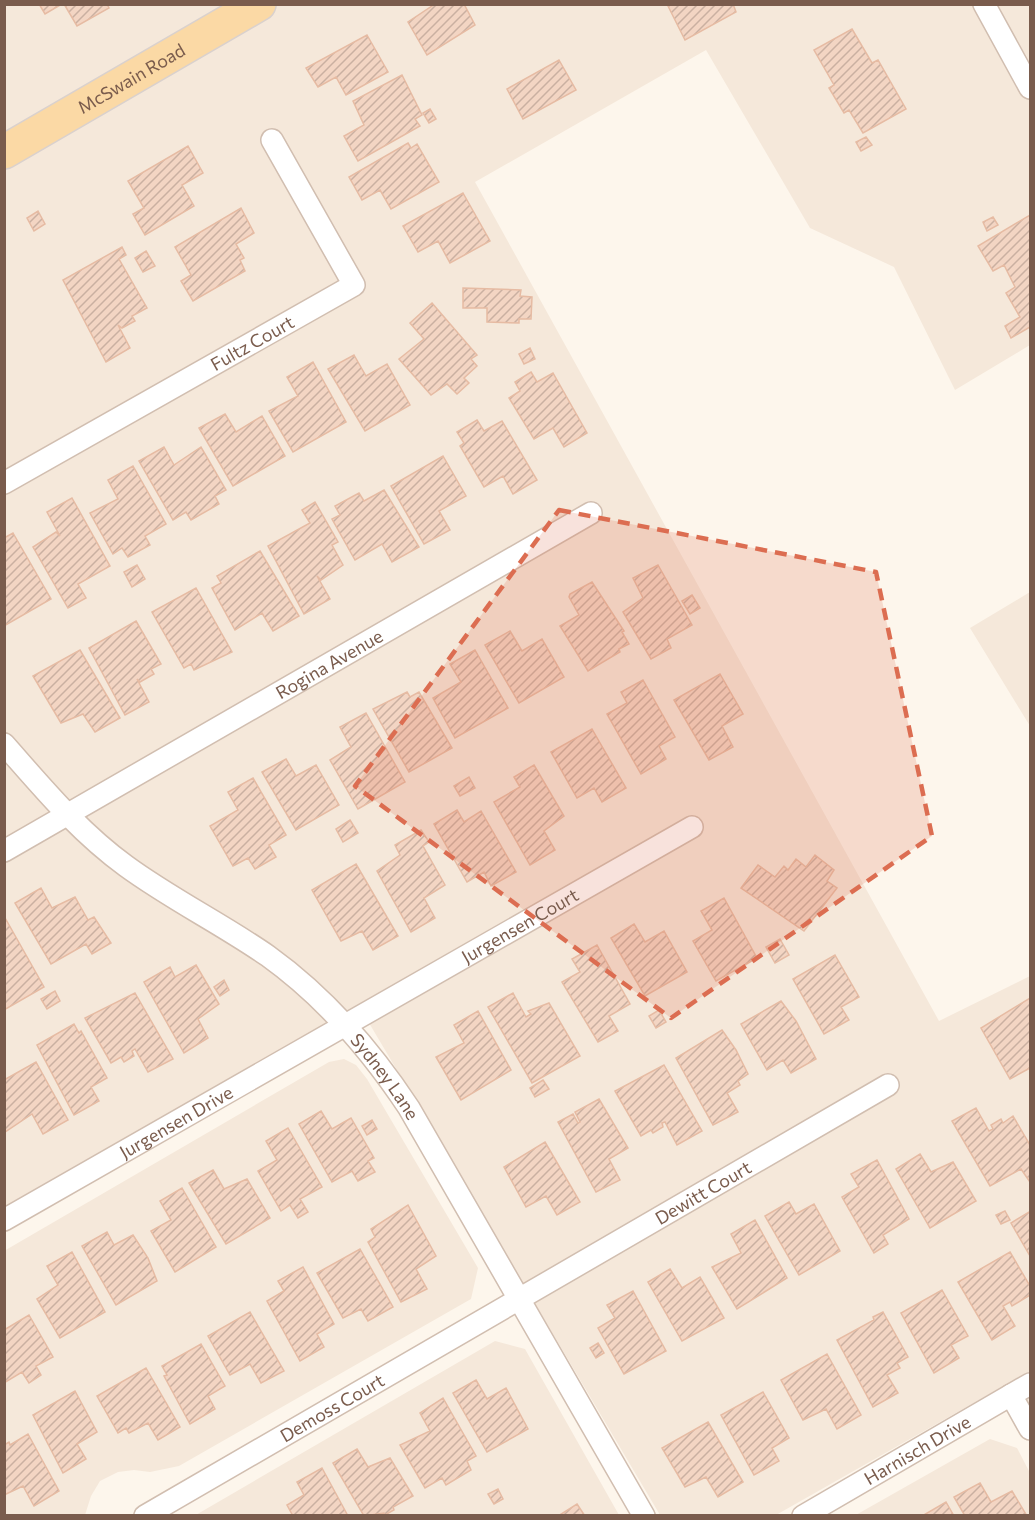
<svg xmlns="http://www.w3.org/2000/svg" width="1035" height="1520" font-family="Commissioner,sans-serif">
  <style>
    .residential { fill: #f5e8da }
    .building { fill: url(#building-hatch); stroke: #e6bba3; stroke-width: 1.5 }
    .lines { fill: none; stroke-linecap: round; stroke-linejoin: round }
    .minor-casing { stroke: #d1beb0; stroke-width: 24 }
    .primary-casing { stroke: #dad1cd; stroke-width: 36 }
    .minor { stroke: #fff; stroke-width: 21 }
    .primary { stroke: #fbd9a5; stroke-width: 33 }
    .marked { fill: #dc6d51; fill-opacity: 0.2; stroke: #dc6d51; stroke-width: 4.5; stroke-dasharray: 12 8; stroke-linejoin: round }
    .labels { text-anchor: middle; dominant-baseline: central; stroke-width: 4.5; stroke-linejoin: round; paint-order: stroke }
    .street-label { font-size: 18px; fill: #7a5c4d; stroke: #fffaf3 }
  </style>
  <defs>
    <pattern id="building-hatch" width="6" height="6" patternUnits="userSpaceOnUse" patternTransform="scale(1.5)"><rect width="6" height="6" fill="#f3d5c3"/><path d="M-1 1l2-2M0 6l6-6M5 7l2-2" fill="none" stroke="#cab0a1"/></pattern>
  </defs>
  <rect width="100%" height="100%" fill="#fdf6ec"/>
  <path class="residential" d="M5,5H1030V345L955,390L894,267L810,228L706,50L475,182L939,1021L1030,976V1406L1014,1380L776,1515H660L359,1006L5,1221Z
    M1030,592V726L970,628Z
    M344,1059L356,1065L367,1079L478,1268L471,1299L179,1466L150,1472L134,1470L118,1472L100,1481L91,1496L85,1515L5,1516L4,1251L329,1062Z
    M495,1341L525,1349L619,1515L194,1516Z
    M990,1439L1017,1448L1030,1473V1515L854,1516Z"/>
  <path class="building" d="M39,4H62L45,14Z
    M64,4H107L109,8L77,26Z
    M435,4H464L475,25L427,55L408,22Z
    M667,4H733L736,12L685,40Z
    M852,29L872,63L878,60L906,109L863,133L849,110L844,113L829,88L834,85L814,50Z
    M367,35L388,72L346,95L336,77L318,87L306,68Z
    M559,60L576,90L523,119L507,89Z
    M402,75L422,115L415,119L420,126L358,161L344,136L364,125L353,101Z
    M430,109L436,119L429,123L423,113Z
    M866,137L872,145L861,151L856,142Z
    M408,143L411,148L417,144L439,182L391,209L380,190L362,200L349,177Z
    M188,146L203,173L182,185L194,206L145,235L133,214L144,208L128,181Z
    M463,193L490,241L450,263L438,241L418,252L403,226Z
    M241,208L254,233L236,244L244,258L240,260L245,271L193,301L181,281L191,275L175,247Z
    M38,211L45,224L34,231L27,218Z
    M1030,215V327L1011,338L1005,326L1020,317L1006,293L1015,287L1004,265L993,271L978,246Z
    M993,217L998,225L987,231L983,222Z
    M122,247L126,255L119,259L147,308L132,316L135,321L122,328L118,325L130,348L106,362L63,280Z
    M146,251L155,266L143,272L135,258Z
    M463,288L521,290L520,296L532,297L531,319H519V323L487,322V308H463Z
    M432,303L477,355L471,359L477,366L464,378L469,383L457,394L447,384L431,395L399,359L424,339L410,323Z
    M530,348L535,359L524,364L519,354Z
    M354,355L366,376L387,364L410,405L365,431L328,369Z
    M313,362L346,422L293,452L269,411L298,396L287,377Z
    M531,372L537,382L553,373L587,433L564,447L553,428L534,439L509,398L520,391L515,382Z
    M225,414L236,432L262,416L285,456L233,486L199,428Z
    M477,420L484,431L502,421L537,480L513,494L503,476L484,487L460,446L464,443L457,432Z
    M164,447L174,465L201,447L226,490L215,496L219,504L191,520L186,512L173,520L139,461Z
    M443,456L466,496L439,511L450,530L424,544L391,486Z
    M133,466L166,524L145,536L150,545L128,557L122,548L113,554L90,513L118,499L108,480Z
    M384,490L419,547L392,562L382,544L355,560L332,519L340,515L335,506L359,493L364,501Z
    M72,498L110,566L78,584L86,598L68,608L33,547L56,532L60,536L47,512Z
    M315,502L338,542L332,545L343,565L321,580L317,576L330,599L304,614L268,546L310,523L302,510Z
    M13,533L51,599L4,626V538Z
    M260,551L299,616L273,631L262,613L235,630L212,588L221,583L217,576Z
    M137,565L145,579L132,587L124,572Z
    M658,565L692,625L667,639L671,648L651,659L623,612L643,598L633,578Z
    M592,582L624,631L622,632L629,644L619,649L620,652L588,671L560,626L579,615L569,597L570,594Z
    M196,588L232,652L194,670L191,664L184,668L152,612Z
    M692,595L700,608L690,614L682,601Z
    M136,621L161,664L151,669L154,674L140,682L137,679L149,702L125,715L89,648Z
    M510,631L522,651L542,639L564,677L519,703L485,645Z
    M80,650L120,718L95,732L83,714L61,723L33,676Z
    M475,650L508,708L455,738L433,698L461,682L450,664Z
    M720,674L743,714L722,726L733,747L709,760L674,700Z
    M643,680L675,737L659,746L666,759L641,774L607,714L627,703L621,692Z
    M407,692L410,697L419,692L452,748L409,772L373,709Z
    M366,713L405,782L358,809L330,760L351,747L340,727Z
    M592,729L626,788L602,802L594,788L577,798L551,752Z
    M286,759L296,776L316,765L339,805L296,830L262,772Z
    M534,765L564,816L544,831L555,850L530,865L494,802L520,787L514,777Z
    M469,777L475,788L460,796L454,786Z
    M253,778L286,835L269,845L276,857L255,869L248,858L233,866L210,826L238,810L228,792Z
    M457,810L464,822L481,811L516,872L491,886L484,872L467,882L434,824Z
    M350,820L358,833L343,842L336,829Z
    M421,830L429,842L423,846L445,885L424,898L435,918L411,932L377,871L400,855L395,845Z
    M815,855L834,870L827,881L837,888L804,931L741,888L758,865L775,877L784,866L788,870L796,859L806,867Z
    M356,864L398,936L373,950L362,931L341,941L312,890Z
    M41,888L52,908L75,897L88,920L94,917L111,943L92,954L86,944L51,964L15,903Z
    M724,898L757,958L716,981L693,941L712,930L701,911Z
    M4,916L44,987L4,1010Z
    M634,924L645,942L664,931L687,972L645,996L611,938Z
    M780,939L789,955L775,963L766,947Z
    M597,945L630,1004L609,1016L618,1031L598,1042L562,982L580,972L572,959Z
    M835,955L859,997L841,1007L849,1020L824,1034L793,979Z
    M196,965L219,1004L198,1019L208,1038L184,1053L144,982L170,967L175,977Z
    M224,980L229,990L220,996L214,987Z
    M55,991L60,1001L47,1009L41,999Z
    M135,993L173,1059L148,1072L135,1049L132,1051L134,1056L124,1062L121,1057L111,1063L85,1018Z
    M513,993L526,1017L531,1014L528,1011L549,1003L580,1056L532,1083L488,1007Z
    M1030,998V1068L1010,1079L981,1028Z
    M781,1001L796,1021L816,1059L791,1073L783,1060L767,1070L741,1024Z
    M659,1010L666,1022L656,1028L649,1016Z
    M478,1011L511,1070L461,1100L436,1057L464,1043L454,1025Z
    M74,1024L79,1033L81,1031L107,1078L91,1087L99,1101L74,1115L37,1045Z
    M722,1030L736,1050L748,1074L738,1081L740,1085L727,1093L738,1112L713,1125L676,1058Z
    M36,1062L68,1120L43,1134L32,1114L5,1132L4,1080Z
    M664,1065L702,1131L677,1145L665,1122L662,1123L663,1127L653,1133L651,1130L641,1136L615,1091Z
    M543,1080L549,1089L535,1097L530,1088Z
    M599,1099L628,1148L609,1159L620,1180L596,1192L558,1122L573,1114L578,1123L580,1122L575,1112Z
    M976,1108L989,1131L993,1129L991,1125L1001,1119L1003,1123L1013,1116L1030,1145V1182L1021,1169L990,1186L952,1121Z
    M321,1111L332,1129L351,1118L374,1158L368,1161L375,1172L358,1181L352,1171L332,1182L299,1124Z
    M372,1120L377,1129L367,1135L362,1126Z
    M288,1128L322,1187L300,1199L308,1212L298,1218L290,1205L281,1211L258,1171L277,1160L266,1141Z
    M545,1142L580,1202L557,1215L546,1196L526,1207L504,1167Z
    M920,1154L931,1172L953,1162L976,1201L930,1228L896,1169Z
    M877,1160L909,1219L883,1235L888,1244L874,1253L842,1197L859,1187L851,1174Z
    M213,1170L224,1189L247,1179L270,1218L226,1244L189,1183Z
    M182,1188L216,1247L175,1272L151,1231L171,1220L160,1201Z
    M789,1202L796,1214L814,1204L840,1251L799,1275L765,1216Z
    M408,1205L436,1256L416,1269L427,1289L401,1302L368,1242L375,1237L371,1229Z
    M1005,1211L1010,1220L1001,1224L996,1215Z
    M1029,1212L1030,1214V1256L1011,1223Z
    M755,1220L787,1278L737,1309L712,1267L741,1253L731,1234Z
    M107,1232L114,1245L133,1235L148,1258L157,1281L116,1305L82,1246Z
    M360,1249L393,1307L368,1321L361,1309L343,1318L317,1273Z
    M72,1252L105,1312L60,1338L37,1299L58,1285L47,1266Z
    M1010,1252L1030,1286V1295L1012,1306L1010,1302L1003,1306L1015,1326L992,1340L958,1282Z
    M303,1267L334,1324L317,1334L324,1347L300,1361L267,1301L284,1291L278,1281Z
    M670,1269L682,1288L700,1277L724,1318L682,1341L648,1282Z
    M942,1290L968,1336L951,1345L959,1358L934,1373L901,1313Z
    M633,1291L666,1351L624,1374L598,1328L615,1318L607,1305Z
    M250,1312L284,1371L261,1383L250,1364L230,1375L208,1336Z
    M883,1312L908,1357L897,1363L900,1368L887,1375L898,1393L873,1407L837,1340L874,1320L873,1317Z
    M29,1315L53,1357L36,1366L41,1375L29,1383L22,1372L4,1383V1330Z
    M598,1343L604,1353L596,1358L590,1348Z
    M201,1344L225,1386L208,1396L215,1409L190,1424L164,1376L167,1375L162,1366Z
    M827,1354L861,1415L837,1429L826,1409L803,1420L781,1380Z
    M146,1368L180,1427L158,1440L148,1423L129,1433L126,1428L118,1433L97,1396Z
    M476,1380L487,1399L506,1388L528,1429L487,1452L453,1393Z
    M75,1391L97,1432L77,1444L86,1459L63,1473L33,1415Z
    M763,1392L789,1438L772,1448L779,1461L754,1475L721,1415Z
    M443,1398L476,1456L467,1461L471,1470L446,1485L442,1478L425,1488L400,1445L430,1431L420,1413Z
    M708,1422L743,1482L718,1497L706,1477L685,1487L662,1448Z
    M28,1434L59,1491L34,1506L23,1486L4,1495V1445L9,1442L10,1445Z
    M357,1449L368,1467L390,1458L413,1496L393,1507L394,1510L385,1515L384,1513L364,1516L333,1463Z
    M322,1468L348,1516H293L287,1505L304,1495L297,1482Z
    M980,1483L991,1502L1012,1491L1027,1516H965L954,1497Z
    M498,1489L503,1499L494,1504L488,1494Z
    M946,1502L954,1516H922Z
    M577,1504L585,1516H558Z"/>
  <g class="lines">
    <defs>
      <g id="minor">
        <path d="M984,4L1030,88"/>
        <path id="s1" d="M4,483L354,285L272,140"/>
        <path id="s2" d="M4,744C42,787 79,832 126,866C171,899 222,924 268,956C325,997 370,1049 409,1108L644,1516"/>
        <path id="s3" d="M4,851L591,513"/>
        <path id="s4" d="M4,1220L692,827"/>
        <path d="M1011,1395L1030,1429"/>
        <path id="s5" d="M145,1516L888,1085"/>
        <path id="s6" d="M803,1516L1030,1384"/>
      </g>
      <g id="primary">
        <path id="s7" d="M4,152L259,4"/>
      </g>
    </defs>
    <use href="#minor" class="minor-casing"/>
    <use href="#primary" class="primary-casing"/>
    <use href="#minor" class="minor"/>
    <use href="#primary" class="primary"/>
  </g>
  <path class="marked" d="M559,510L876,572L932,836L671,1018L355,786Z"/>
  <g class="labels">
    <g class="street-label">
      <text stroke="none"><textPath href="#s7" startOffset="147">McSwain Road</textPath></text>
      <text stroke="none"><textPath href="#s1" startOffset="285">Fultz Court</textPath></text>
      <text stroke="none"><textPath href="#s3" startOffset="375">Rogina Avenue</textPath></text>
      <text stroke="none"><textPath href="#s4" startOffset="594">Jurgensen Court</textPath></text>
      <text stroke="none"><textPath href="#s2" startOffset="510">Sydney Lane</textPath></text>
      <text stroke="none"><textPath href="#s4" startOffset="198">Jurgensen Drive</textPath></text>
      <text stroke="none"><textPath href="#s5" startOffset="645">Dewitt Court</textPath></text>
      <text stroke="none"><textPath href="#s5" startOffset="216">Demoss Court</textPath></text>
      <text stroke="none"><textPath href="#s6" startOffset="132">Harnisch Drive</textPath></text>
    </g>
  </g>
  <rect width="1035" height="1520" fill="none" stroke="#7a5c4d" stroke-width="12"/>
</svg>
